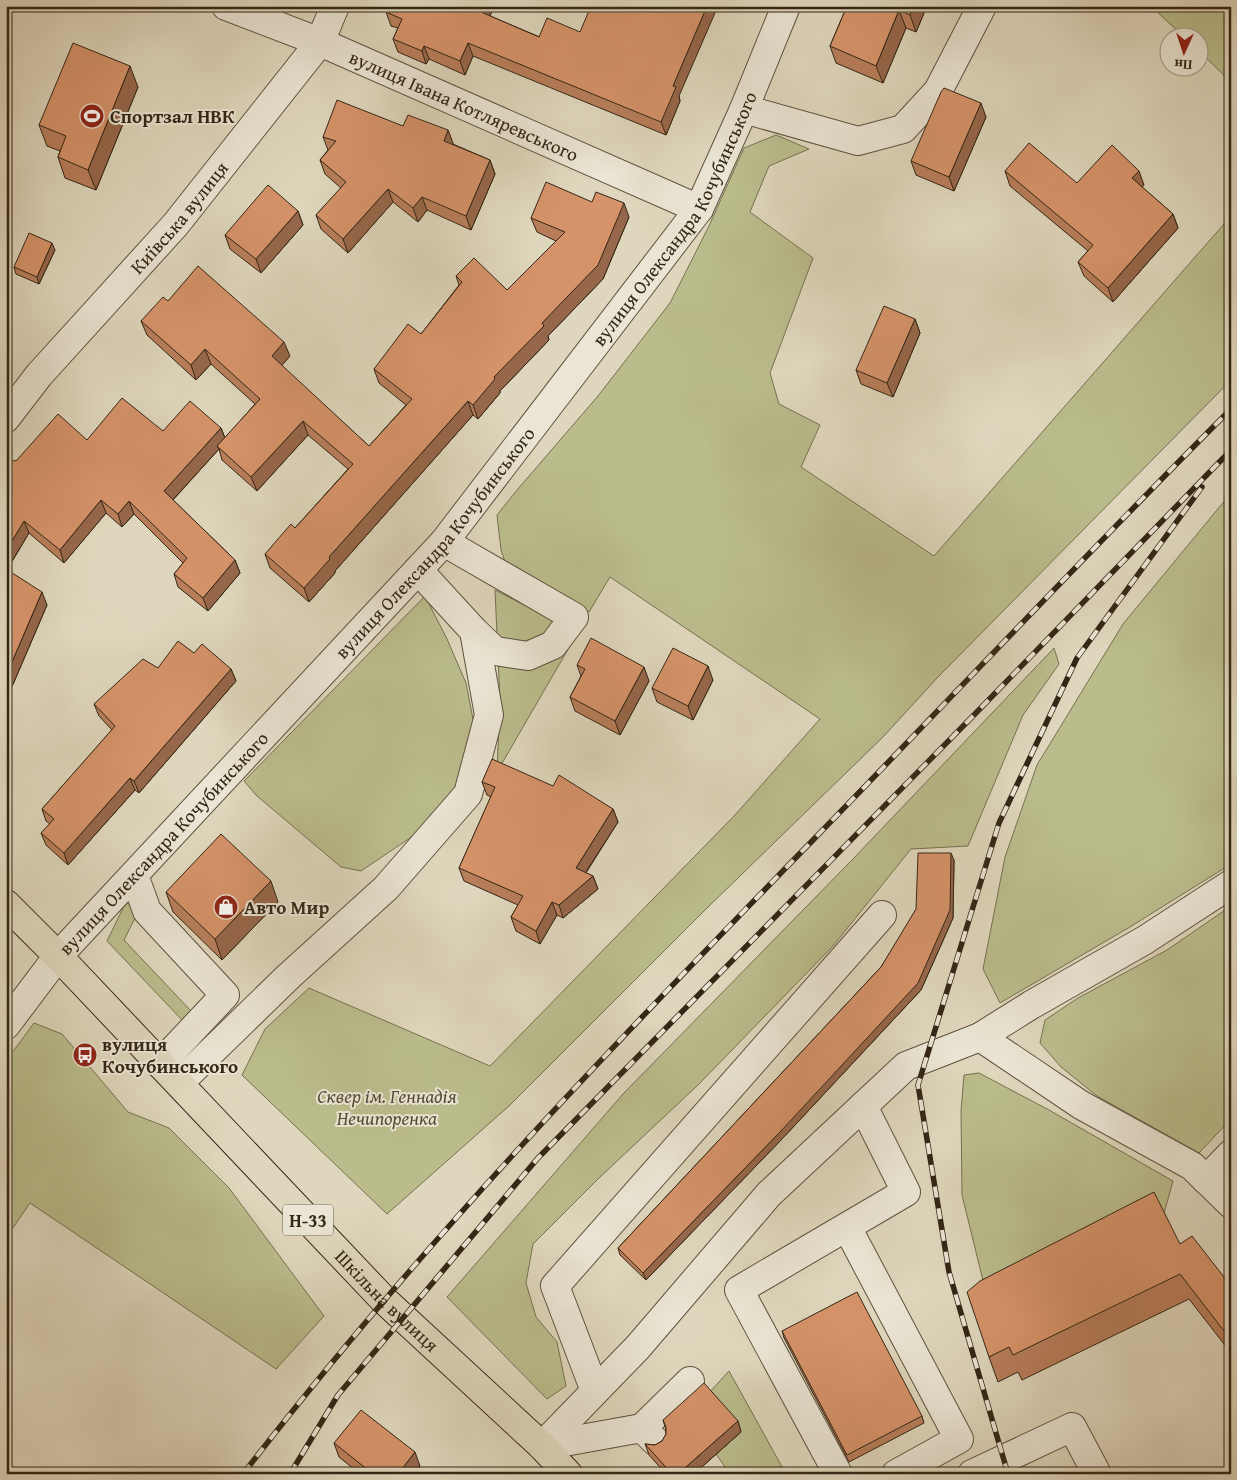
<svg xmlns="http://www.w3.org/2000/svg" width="1237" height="1480" font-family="'Gentium Book Plus',serif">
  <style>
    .green { fill: #babc8c; stroke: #767150 }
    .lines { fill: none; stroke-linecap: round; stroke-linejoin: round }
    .minor-casing { stroke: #5e523f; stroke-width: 30 }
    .major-casing { stroke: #332615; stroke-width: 30 }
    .minor { stroke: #eae5d4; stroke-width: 28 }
    .major { stroke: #dfd7bd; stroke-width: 28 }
    .rail-casing { stroke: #332615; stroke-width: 5.5 }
    .rail { stroke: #eae5d4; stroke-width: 4; stroke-dasharray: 11; stroke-linecap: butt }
    .wall { fill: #b87e5b; stroke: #332615 }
    .shaded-wall { fill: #96674a; stroke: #332615 }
    .building { fill: #d6936a; stroke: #332615 }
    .labels { text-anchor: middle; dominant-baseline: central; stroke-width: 4; stroke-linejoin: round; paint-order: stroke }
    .shield { fill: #eae5d4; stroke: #6a5f4e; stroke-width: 1 }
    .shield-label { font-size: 18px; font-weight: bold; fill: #332615 }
    .street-label { font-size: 19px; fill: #332615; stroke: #eae5d4 }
    .poi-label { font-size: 19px; font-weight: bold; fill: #332615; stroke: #eae5d4; text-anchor: start }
    .park-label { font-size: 19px; font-style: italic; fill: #554c33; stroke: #eae5d4 }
  </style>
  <rect width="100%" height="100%" fill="#dfd7bd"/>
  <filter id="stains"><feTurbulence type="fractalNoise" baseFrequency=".004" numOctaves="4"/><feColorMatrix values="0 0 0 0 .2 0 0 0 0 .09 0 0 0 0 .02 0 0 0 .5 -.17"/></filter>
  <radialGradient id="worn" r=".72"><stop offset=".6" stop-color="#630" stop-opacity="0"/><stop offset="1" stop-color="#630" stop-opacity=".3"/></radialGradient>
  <path class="green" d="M1151,6H1231V82L1200,52V38L1184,37Z
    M776,135L809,149L769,166L750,212L813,258L770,373L779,404L820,425L801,467L934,556L1231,216V380L937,678L883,737L705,910L509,1106L387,1214L242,1075L265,1029L309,988L490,1066L735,815L820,719L610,577L589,612L508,571L501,550L497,515L517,490L598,396L670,303L708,228L744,148Z
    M1231,493V864L1130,927L1000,1003L983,969L1005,857L1037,765L1123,624Z
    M495,590L578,632L497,772L500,701Z
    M425,596L447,639L466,683L475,730L461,786L422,830L361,871L341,867L257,796L244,781Z
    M1054,648L1059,664L1023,715L968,846L911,849L833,946L698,1085L599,1178L533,1244L526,1283L536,1317L557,1342L566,1386L547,1399L447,1297L623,1094L852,860Z
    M126,902L138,912L124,940L191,1011L183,1021L107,941Z
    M1231,906V1119L1199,1153L1097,1096L1061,1067L1040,1043L1045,1020L1078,998L1167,950Z
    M34,1023L62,1034L128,1112L169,1128L229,1188L324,1316L276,1369L30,1203L6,1238V1061Z
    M979,1073L1049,1110L1173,1181L1163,1217L989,1305L962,1195L961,1111L964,1075Z
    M729,1371L786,1474H730L716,1454L708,1394Z"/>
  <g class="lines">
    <defs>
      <g id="minor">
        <path id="s1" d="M226,6L320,42L699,209"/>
        <path d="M744,109L858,141L903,129L938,91L982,6"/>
        <path id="s2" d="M6,418L39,375L176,224L320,42L335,6"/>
        <path d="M444,542L574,617L553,645L528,656L495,651L474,631"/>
        <path d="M134,875L147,911L225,995L160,1064"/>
        <path id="s3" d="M6,1025L58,956L444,542L699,209L744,109L786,6"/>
        <path d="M980,1037L1081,1105L1192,1166L1231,1204"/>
        <path d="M179,1083L289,976L386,888L468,794L489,715L474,631L418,570"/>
        <path d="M1206,1180L1231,1154"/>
        <path d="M847,1227L959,1439L896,1474"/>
        <path d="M595,1391L555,1286L882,915"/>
        <path d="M642,1428L690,1381"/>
        <path d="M542,1446L638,1347L769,1194L906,1066L980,1037L1031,1005L1145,940L1231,884"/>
        <path d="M542,1446L642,1428L655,1441"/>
        <path d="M838,1474L739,1290L906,1192L863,1106"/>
        <path d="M972,1474L1072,1427L1097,1474"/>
      </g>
      <g id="major">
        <path id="s4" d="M6,904L58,956L384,1300L542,1446L568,1474"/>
      </g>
    </defs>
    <use href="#minor" class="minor-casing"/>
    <use href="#major" class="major-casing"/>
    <use href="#minor" class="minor"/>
    <use href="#major" class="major"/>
    <defs>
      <path id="rail" d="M243,1474C417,1248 615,1043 814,839C953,696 1090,550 1231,409
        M290,1474L338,1395L538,1158L973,716L1231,450
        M1008,1474L949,1272L918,1085L999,823L1077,658L1202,487"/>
    </defs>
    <use href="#rail" class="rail-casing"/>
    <use href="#rail" class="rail"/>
  </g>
  <path class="wall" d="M389,6H491L492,11L490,16L679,96L680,101L666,135L473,56L465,75L429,59L426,64L398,52L393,39L398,28L391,26L386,12Z
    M847,6H927L916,32L906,28L883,83L836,63L830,46Z
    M138,87L96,190L65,178L58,157L60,151L47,146L39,125Z
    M986,117L954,191L916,175L911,161Z
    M403,126L448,130L453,144L490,160L495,174L471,230L427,210L418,222L393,202L348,253L321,229L316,215L341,188L325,174L320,160L328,150L323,137Z
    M1005,171L1077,183L1144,185L1142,187L1173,214L1178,228L1113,302L1084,276L1078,262L1088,251L1010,186Z
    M298,211L303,225L261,273L230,249L225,235Z
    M629,217L603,279L548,336L549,340L500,391V393L478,419L473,415L335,571V573L309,602L270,568L265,554L295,528L348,469L308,435L257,491L222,460L219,449L173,500L235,560L240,573L208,611L178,587L174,574L183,563L134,514L122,527L106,513L64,563L29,533L7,570L47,605L8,696H6V469L16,461L87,440L163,431L221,428L225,438L255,404L211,364L196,380L147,335L141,321L168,301L290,356L281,366L369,446L406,405L379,383L374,369L421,334L459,285L456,276L507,290L556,241L537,232L531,218Z
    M55,250L39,284L16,274L14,267Z
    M915,319L920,333L893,397L861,384L856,370Z
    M194,653L231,669L236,681L139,793L135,790L68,865L46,845L41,833L50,824L46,821L42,809L112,730L99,716L94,704L158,668Z
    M577,665L649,681L620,735L575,711L570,697L581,676Z
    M713,680L693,720L657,702L652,688Z
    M482,782L553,786L613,809L618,822L586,873L593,876L598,889L563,918L557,915L540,944L516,931L511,917L518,905L464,881L459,868L491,797L487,795Z
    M954,860L953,918L921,990L782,1139L646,1280L620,1255L618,1248L881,967Z
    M166,892L278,902L222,960L173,912Z
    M1180,1244L1231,1286V1353L1189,1299L1022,1380L1018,1372L998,1382L989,1357Z
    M782,1331L922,1416L924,1423L849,1462L784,1338Z
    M663,1420L738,1421L741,1432L694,1474H666L649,1455L645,1444L655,1445L662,1441L666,1434V1430Z
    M334,1443L420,1466L414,1474H360L339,1457Z"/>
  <path class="shaded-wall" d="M484,6H491L492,11L486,26L481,12Z
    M707,6H718L679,96L680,101L666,135L661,122L673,86Z
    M913,6H927L916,32L910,15Z
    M899,10L906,28L883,83L876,66Z
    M468,43L473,56L465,75L460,61Z
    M424,46L429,59L426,64L422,51Z
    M130,66L138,87L96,190L88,170Z
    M981,103L986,117L954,191L949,177Z
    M448,130L453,143L449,154L444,141Z
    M490,160L495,174L471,230L466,216Z
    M1139,171L1144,185L1137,192L1132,178Z
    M388,189L393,202L348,253L343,239Z
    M422,197L427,210L418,222L413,208Z
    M624,203L629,217L603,279L548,336L549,340L500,391V393L478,419L473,405L494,377L542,323Z
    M298,211L303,225L261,273L256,259Z
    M1173,214L1178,228L1113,302L1108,288Z
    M52,243L55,250L39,284L37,277Z
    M915,319L920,333L893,397L887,383Z
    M284,342L290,356L277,371L272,356Z
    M205,349L211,364L196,380L191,365Z
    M468,401L473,415L335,571V573L309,602L304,588L329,557Z
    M303,421L308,435L257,491L251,477Z
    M221,428L226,441L217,446L219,449L169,504L164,491Z
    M101,500L106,513L64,563L60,550Z
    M129,501L134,514L122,527L118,514Z
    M24,521L29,533L6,571V551Z
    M235,560L240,573L208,611L203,598Z
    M42,592L47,605L8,696L6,692V676Z
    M708,666L713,680L693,720L688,706Z
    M644,667L649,681L620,735L615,721Z
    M231,669L236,681L139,793L134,781Z
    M130,778L135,790L68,865L64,853Z
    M613,809L618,822L580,881L576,868Z
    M951,853L954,860L953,918L921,990L782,1139L646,1280L643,1273L780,1132Z
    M593,876L598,889L563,918L559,905Z
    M271,881L278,902L222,960L215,939Z
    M552,902L557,915L540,944L536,931Z
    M738,1421L741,1432L694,1474H678Z
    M415,1452L420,1466L414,1474H398Z"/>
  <path class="building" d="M389,6H484L481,12L539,37L547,18L580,32L591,6H707L673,86L676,87L661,122L468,43L460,61L424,46L422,51L393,39L402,19L386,12Z
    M847,6H913L910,15L899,10L876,66L830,46Z
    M73,43L130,66L88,170L58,157L66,136L39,125Z
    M944,88L981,103L949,177L911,161L941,92Z
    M337,100L403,126L408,115L448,130L444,141L490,160L466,216L422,197L413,208L388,189L343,239L316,215L346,182L320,160L336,141L323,137Z
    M1029,143L1077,183L1112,145L1139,171L1132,178L1173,214L1108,288L1078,262L1093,245L1005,171Z
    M546,182L592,202L596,192L624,203L598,265L542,323L544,326L494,377L495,379L473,405L468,401L329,557L330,559L304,588L265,554L291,524L295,528L353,464L303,421L251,477L217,446L260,399L205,349L191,365L141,321L163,297L168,301L198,266L284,342L272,356L369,446L412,399L374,369L408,324L421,334L462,282L456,276L474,258L507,290L565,232L531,218Z
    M268,185L298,211L256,259L225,235Z
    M29,233L52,243L37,277L14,267Z
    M884,306L915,319L887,383L856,370Z
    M122,398L163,431L190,401L221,428L164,491L235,560L203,598L174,574L187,558L129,501L118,514L101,500L60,550L24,521L6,551V469L14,460L16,461L58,414L87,440Z
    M6,569L42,592L6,676Z
    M591,638L644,667L615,721L570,697L585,669L577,665Z
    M178,641L194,653L202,644L231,669L134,781L130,778L64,853L41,833L54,819L42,809L115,726L94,704L143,659L158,668Z
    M673,648L708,666L688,706L652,688Z
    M492,759L553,786L559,775L613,809L576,868L593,876L559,905L552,902L536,931L511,917L523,896L459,868L495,787L482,782Z
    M221,834L271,881L215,939L166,892Z
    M918,853H951L950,910L918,983L780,1132L643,1273L618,1248L881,967L916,909Z
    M1154,1192L1180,1244L1192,1236L1231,1286V1340L1180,1274L1013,1355L1009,1347L989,1357L967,1292L980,1281Z
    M857,1292L922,1416L847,1455L782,1331Z
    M704,1383L738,1421L678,1474H672L645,1444L655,1445L662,1441L666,1434V1427L663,1420Z
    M361,1410L415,1452L398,1474H373L334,1443Z"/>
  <defs>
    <symbol id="stadium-disc" viewBox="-11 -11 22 22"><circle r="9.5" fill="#8f2418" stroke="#eae5d4"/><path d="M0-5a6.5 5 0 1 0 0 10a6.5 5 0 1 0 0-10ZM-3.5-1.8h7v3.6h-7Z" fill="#fff"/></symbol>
    <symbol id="shop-disc" viewBox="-11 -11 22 22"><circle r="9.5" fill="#8f2418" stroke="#eae5d4"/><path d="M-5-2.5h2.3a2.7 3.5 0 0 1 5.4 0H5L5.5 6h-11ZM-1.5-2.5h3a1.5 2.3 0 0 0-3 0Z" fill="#fff"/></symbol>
    <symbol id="bus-disc" viewBox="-11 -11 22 22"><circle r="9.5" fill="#8f2418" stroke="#eae5d4"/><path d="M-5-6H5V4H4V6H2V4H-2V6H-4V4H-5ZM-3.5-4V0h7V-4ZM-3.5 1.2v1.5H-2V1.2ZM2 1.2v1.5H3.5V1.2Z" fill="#fff"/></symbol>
  </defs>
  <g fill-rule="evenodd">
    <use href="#stadium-disc" x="78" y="102" width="28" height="28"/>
    <use href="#shop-disc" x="212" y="893" width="28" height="28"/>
    <use href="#bus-disc" x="71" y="1041" width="28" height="28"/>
  </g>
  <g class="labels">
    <rect class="shield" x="283" y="1204.5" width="50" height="31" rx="4"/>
    <g class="shield-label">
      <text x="308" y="1220">Н-33</text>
    </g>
    <g class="street-label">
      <text stroke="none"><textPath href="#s1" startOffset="258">вулиця Івана Котляревського</textPath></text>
      <text stroke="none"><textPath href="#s3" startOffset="1051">вулиця Олександра Кочубинського</textPath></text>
      <text stroke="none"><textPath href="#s2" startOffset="265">Київська вулиця</textPath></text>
      <text stroke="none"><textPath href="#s3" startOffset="646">вулиця Олександра Кочубинського</textPath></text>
      <text stroke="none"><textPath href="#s3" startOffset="241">вулиця Олександра Кочубинського</textPath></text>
      <text stroke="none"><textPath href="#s4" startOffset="550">Шкільна вулиця</textPath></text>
    </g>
    <g class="poi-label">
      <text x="110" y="116">Спортзал НВК</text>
      <text x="244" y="907">Авто Мир</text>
      <text x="102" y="1044">вулиця<tspan x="102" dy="22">Кочубинського</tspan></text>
    </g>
    <g class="park-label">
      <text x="387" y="1096">Сквер ім. Геннадія<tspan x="387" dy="22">Нечипоренка</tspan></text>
    </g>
  </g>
  <rect width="1237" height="1480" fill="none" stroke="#dfd7bd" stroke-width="25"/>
  <rect x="8" y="8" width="1222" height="1465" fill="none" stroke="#332615" stroke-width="2.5"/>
  <rect x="12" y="12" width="1212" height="1455" fill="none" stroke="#332615"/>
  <g transform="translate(1184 52) rotate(183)"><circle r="24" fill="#eae5d4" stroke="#a19988"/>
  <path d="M0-4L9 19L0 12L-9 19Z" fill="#8f2418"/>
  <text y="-8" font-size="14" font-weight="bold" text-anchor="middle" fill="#332615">Пн</text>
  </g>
  <rect width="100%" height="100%" filter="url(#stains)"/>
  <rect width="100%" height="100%" fill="url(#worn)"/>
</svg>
